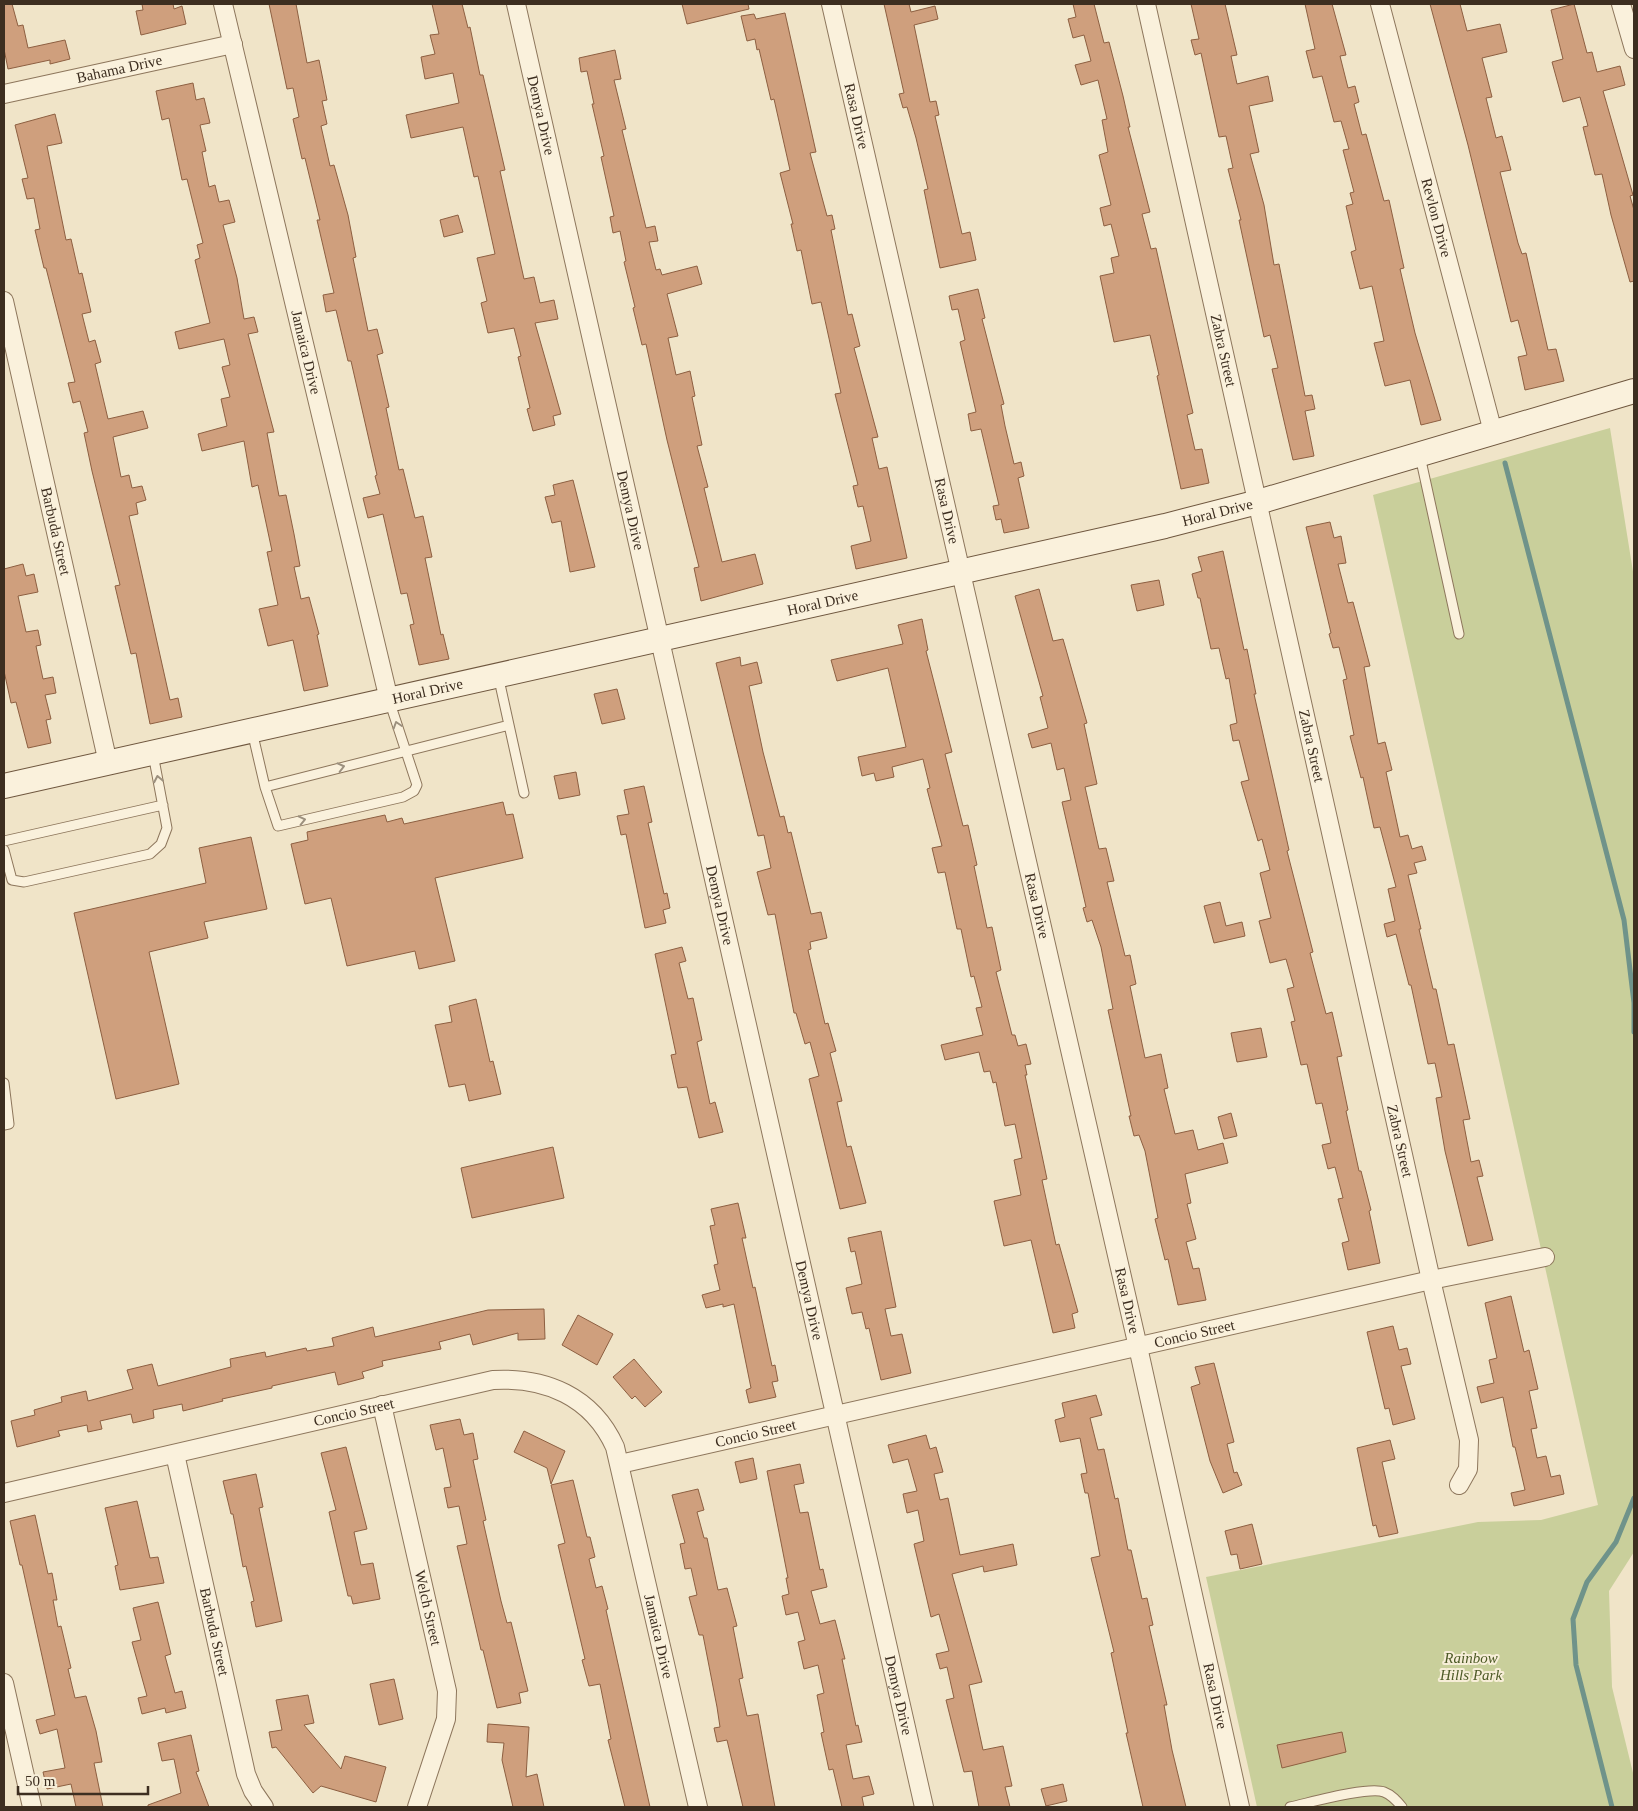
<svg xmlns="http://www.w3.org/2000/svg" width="1638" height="1811" font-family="'Times New Roman',serif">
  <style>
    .green { fill: #c9cf9b }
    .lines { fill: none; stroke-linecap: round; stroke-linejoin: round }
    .stream { stroke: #6f938a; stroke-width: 5 }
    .building { fill: #cf9f7d; stroke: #8d5f41 }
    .lane-casing { stroke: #8d765c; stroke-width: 11 }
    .street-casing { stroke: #8d765c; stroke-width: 20 }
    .secondary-casing { stroke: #6f573f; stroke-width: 26 }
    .lane { stroke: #faf1dc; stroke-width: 9 }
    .street { stroke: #faf1dc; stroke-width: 18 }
    .secondary { stroke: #faf1dc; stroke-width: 24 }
    .oneway { stroke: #9c907e }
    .labels { text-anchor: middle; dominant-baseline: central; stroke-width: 4; stroke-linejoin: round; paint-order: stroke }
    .street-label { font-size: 15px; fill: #3d2e20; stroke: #f7eed8 }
    .park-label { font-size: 15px; font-style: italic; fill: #4d5a26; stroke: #f7eed8 }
  </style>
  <rect width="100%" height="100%" fill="#f0e4c8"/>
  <path class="green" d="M1610,428L1634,578V1552L1609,1591L1612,1687L1634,1777V1807H1257L1206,1577L1478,1522L1541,1520L1598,1505L1373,495Z"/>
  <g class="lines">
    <path class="stream" d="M1505,463L1624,920L1634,1003
      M1634,1003V1032
      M1612,1807L1576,1665L1573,1619L1587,1582L1616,1542L1634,1498"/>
  </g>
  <path class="building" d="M4,4H12L18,26L23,25L28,48L65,40L70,59L50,64V60L8,69L4,49Z
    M142,4H173L174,9L182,6L186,24L141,35L136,11L143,10Z
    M269,4H296L307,63L319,60L327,100L322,101L327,124L321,126L330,166L334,165L348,215L356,257L353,258L368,331L377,329L383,353L377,355L389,407L386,408L399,470L403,469L415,518L423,516L432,557L425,558L441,635L443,634L449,659L419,665L410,625L414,624L407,593L401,594L383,514L368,518L363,498L380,494L375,476L377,475L351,361H348L336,310L326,312L323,295L334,293L317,220H320L305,158L302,159L293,119L299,117L293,88L287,89Z
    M432,4H462L468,28L470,27L480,75H483L495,127L505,170L500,171L524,279L534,277L540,303L554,300L558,319L535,323L561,414L553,416L555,425L533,431L527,409L530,408L518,357L521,356L514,328L488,333L481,303L487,301L477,258L495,254L478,176L474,177L463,127L411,138L406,115L459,103L453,73L425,79L421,57L435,54L430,35L439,34Z
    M682,4H748L749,9L687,24Z
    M884,4H909L911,12L935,6L938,19L914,25L930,102L936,101L939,115L935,116L962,234L970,232L976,260L940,268L924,190L928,189L916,138L907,107L903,108L899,94L904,93Z
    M1073,4H1094L1104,43L1109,42L1123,96L1130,127H1128L1150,212L1142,214L1151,249L1156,248L1190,400L1193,413L1187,415L1195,450L1202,449L1209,483L1181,489L1157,376L1159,375L1150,335L1114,342L1100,276L1114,273L1111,258L1119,256L1111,224L1104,226L1100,208L1111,205L1099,155L1108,152L1102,120L1107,119L1098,80L1081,85L1075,65L1091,61L1084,35L1073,38L1068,19L1076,17Z
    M1191,4H1225L1237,55L1231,56L1237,84L1268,76L1273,101L1249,106L1259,152L1250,154L1264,205L1274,265L1279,264L1305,396L1312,395L1315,409L1305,411L1314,456L1293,460L1272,369L1278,368L1270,335L1264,337L1239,220H1241L1228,169L1233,168L1226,136L1219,137L1201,53L1195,55L1191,40L1199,39Z
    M1305,4H1332L1346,55L1340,56L1348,88L1355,86L1359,102L1354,104L1362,135L1366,134L1384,201L1389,200L1404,268L1400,269L1415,333L1441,420L1421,425L1410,380L1385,386L1374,343L1384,341L1372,286L1360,289L1351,252L1356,250L1346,206L1353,204L1350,193L1354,192L1343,150L1349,149L1341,121L1334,122L1322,76L1313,78L1306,51L1315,49Z
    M1430,4H1460L1467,31L1500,24L1507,52L1482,58L1492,97L1486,98L1496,138L1502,136L1511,170L1500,172L1518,243L1522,254L1526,253L1548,350L1556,349L1564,381L1525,390L1518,357L1527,355L1518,320L1511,322L1468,145Z
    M1574,4L1587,53L1592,52L1597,72L1620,66L1625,85L1603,91L1633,195L1630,196L1634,210V281L1630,282L1611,215L1602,174L1595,175L1583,127L1588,126L1580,97L1563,102L1552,62L1563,59L1551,10Z
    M785,13L816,152L810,153L827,216L832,215L835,229L831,230L848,315L852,314L860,346L854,348L878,437L872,438L879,469L887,467L907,558L856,569L851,546L871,541L863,506L858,507L853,486L858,485L835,394L841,393L821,302L812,304L801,250L797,251L791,224H793L780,173L790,170L774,99L771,100L759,49L757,50L755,39L747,41L741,16L754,14L756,19Z
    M615,50L621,79L614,80L626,129L622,130L646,228L655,226L658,241L649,242L656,270L660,269L662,275L697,266L702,284L667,294L678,336L668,338L676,375L690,371L695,396L692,397L702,445L697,446L708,487L704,488L722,562L755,554L763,584L701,601L694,568L699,567L667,440L646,344L642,345L633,308L635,307L624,262L626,261L620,231L613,233L610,217L614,216L601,157L604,156L592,104H594L587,71L581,72L579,58Z
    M193,83L196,100L204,98L210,123L200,125L206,151L202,152L209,187L215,185L219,202L229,200L235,222L223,225L237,278L244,319L254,317L258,332L248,334L274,432L267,433L279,496L286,495L294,534L300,566L294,567L301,599L309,597L319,634L317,635L328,686L304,691L293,640L268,646L259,609L278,605L267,552L272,551L258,485L252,487L244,441L202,451L198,434L227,426L221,399L230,397L222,367L230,365L224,339L179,349L175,332L210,323L195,260L200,258L197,245L203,243L187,179L182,180L169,118L162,120L156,91Z
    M55,114L62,143L47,146L66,240L71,239L79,274L82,273L91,312L82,314L89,342L95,340L101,362L95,364L108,419L143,411L148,428L113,437L121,477L129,475L132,488L142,486L146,500L136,503L138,514L129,516L170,700L178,698L182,717L150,724L136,653L131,654L115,586L120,585L92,471L84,433L88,432L80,401L73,403L68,383L75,382L46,268H44L35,230L40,229L34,198L27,199L22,179L28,178L15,125Z
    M458,215L463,232L444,237L440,220Z
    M978,289L985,318L982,319L1004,404L1001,405L1005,426L1014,464L1021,462L1024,476L1018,478L1029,528L1004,533L1001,519L996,520L993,506L999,505L981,429L971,431L968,414L976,412L960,342L965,340L958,309L952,310L949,296Z
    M573,480L595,567L570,572L561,521L552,523L545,497L555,495L553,485Z
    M1330,522L1334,538L1341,536L1346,563L1338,564L1348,603L1353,602L1370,666L1364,667L1378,744L1385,742L1392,770L1386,772L1400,837L1408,835L1412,849L1422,846L1426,860L1414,863L1417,873L1408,875L1421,929H1419L1433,989H1436L1448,1045L1454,1044L1470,1119L1463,1120L1466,1136L1471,1162L1479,1160L1483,1176L1477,1177L1493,1240L1468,1246L1445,1151L1436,1098L1442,1097L1435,1063L1428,1064L1411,985H1409L1396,934L1387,937L1384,924L1395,921L1388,889L1396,887L1380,827L1374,828L1363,777L1361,778L1350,736L1354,735L1343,680L1347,679L1339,647L1333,648L1329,634L1331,633L1306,527Z
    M1223,551L1244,650L1247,649L1256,694H1254L1289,850L1287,851L1313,952L1310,953L1326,1014L1332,1012L1342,1056L1337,1057L1348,1110L1346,1111L1359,1171H1361L1371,1210L1369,1211L1380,1263L1348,1270L1342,1243L1349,1241L1338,1199L1343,1198L1335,1167L1328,1169L1322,1145L1331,1143L1322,1103L1316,1104L1307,1064L1301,1065L1291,1022L1295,1021L1287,989L1294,987L1286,959L1270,963L1259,921L1271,918L1260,873L1270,870L1262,839L1258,841L1241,782L1249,780L1239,740L1233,741L1230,725L1237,723L1229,678L1226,679L1219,648L1211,649L1200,598H1198L1192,574L1202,571L1198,557Z
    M23,564L26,576L34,574L38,592L18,596L26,632L38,630L41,645L36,646L43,679L53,677L56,693L45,695L51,719L46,720L51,743L28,748L16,702L11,703L4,671V569Z
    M1159,580L1164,605L1137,611L1131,585Z
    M1039,589L1053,641L1063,639L1087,723L1084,724L1097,784L1085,787L1099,849L1106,848L1114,881L1107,882L1125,956L1130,955L1136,984L1130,986L1145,1058L1161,1054L1168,1088L1164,1089L1175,1134L1193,1130L1198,1150L1223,1143L1228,1163L1185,1174L1191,1203L1187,1204L1196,1239L1186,1242L1193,1269L1199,1268L1206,1300L1178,1305L1168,1259L1165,1260L1155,1219L1158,1218L1145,1151L1139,1135L1134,1136L1129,1116H1131L1108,1010L1113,1009L1101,947L1092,920L1087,922L1083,908L1086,907L1062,802L1071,800L1064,768L1057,770L1051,743L1032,748L1028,734L1048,728L1040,697L1043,696L1015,596Z
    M922,619L928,650L926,651L952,752L945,754L963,826L968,825L977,865L974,866L987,928L992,927L1001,970L996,972L1012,1035H1015L1018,1046L1026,1044L1031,1064L1025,1065L1027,1075H1025L1047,1179L1042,1180L1056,1245L1059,1244L1078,1312L1072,1314L1075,1328L1053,1333L1031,1240L1004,1246L994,1201L1021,1195L1014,1160L1022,1158L1015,1124L1005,1126L996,1082L993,1083L990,1071L984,1072L979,1052L945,1060L941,1045L983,1035L976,1008L982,1007L974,976L971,977L961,929H957L945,872L938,873L932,848L942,846L927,789L930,788L923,759L892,767L894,777L876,781L874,773L862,776L858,757L906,747L888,668L837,681L831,660L903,644L898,625Z
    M740,657L741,666L757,662L762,683L749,686L763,752L780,817L784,816L788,833L791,832L811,914L821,912L827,938L810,942L811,949L808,950L825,1024L828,1023L836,1051L830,1053L842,1101L837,1102L847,1147L851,1146L866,1203L840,1209L809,1079L819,1076L810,1042L805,1044L796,1013H794L775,914L768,915L757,872L771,868L764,835L758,836L716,663Z
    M617,689L625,719L602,724L594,694Z
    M576,772L580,795L559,799L554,776Z
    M644,786L652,822L648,823L664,894L667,893L670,908L663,910L666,923L645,928L626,834L621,835L617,816L629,814L624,790Z
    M503,802L506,815L513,814L523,858L435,878L455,961L419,969L415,951L347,966L331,898L305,904L291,844L308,840L307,832L385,815L387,822L402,818L404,824Z
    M251,837L267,909L204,922L208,938L149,952L179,1084L116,1099L74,913L206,883L199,848Z
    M1220,902L1226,926L1242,922L1245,936L1214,943L1204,906Z
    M682,947L686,961L679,963L688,999L693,998L702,1040L697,1042L710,1104L715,1102L723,1132L699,1138L687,1087L678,1088L671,1055L676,1054L655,954Z
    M476,999L490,1062L493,1061L501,1094L469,1101L465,1084L449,1087L435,1025L452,1022L449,1006Z
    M1261,1028L1267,1057L1237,1062L1231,1033Z
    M1231,1113L1237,1136L1224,1139L1218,1117Z
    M553,1147L564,1198L472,1218L461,1168Z
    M738,1203L746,1238H742L753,1288L755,1287L772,1366L775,1365L778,1381L772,1382L776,1397L749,1403L746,1390L751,1388L734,1304L723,1307V1304L706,1308L702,1295L720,1290L714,1265L718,1264L710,1226L715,1225L711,1209Z
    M881,1231L896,1307L885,1309L891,1336L902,1334L911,1373L881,1380L869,1328L866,1329L862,1312L852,1314L846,1288L862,1284L855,1251L851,1252L848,1238Z
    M1511,1296L1524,1352L1529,1350L1538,1389L1529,1391L1537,1428L1531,1429L1537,1458L1546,1456L1551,1477L1560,1475L1564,1494L1514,1506L1511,1493L1525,1490L1515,1447H1513L1503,1397L1481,1403L1477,1387L1494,1383L1489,1360L1497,1358L1485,1303Z
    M544,1309L545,1339L518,1340V1333L473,1345L470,1334L439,1342L441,1349L382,1361L383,1366L362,1372L364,1378L338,1385L335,1372L272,1386V1388L222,1399L223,1401L183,1411L182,1404L153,1410L154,1418L133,1423L131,1414L100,1421L102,1429L88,1432L87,1425L58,1431L60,1436L17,1447L11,1421L35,1415L34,1410L62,1402L61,1397L86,1391L88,1401L133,1389L127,1370L152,1364L158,1386L231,1367L230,1359L265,1352L266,1357L306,1348L307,1351L334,1346L332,1338L373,1327L375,1337L488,1310Z
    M578,1315L613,1334L597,1365L562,1345Z
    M1393,1326L1399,1350L1407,1348L1411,1364L1401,1366L1415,1419L1393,1425L1389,1408L1385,1409L1367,1332Z
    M634,1359L662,1392L645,1407L635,1396L632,1399L613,1377Z
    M1214,1363L1234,1442L1227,1444L1234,1473L1237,1472L1242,1485L1223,1493L1210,1461L1191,1387L1200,1384L1195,1367Z
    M1096,1395L1102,1415L1090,1418L1098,1450L1104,1449L1115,1499L1118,1498L1128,1550H1131L1142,1599L1147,1598L1153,1625L1149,1626L1167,1705H1164L1172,1750L1186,1807H1143L1126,1733H1128L1111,1653L1114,1652L1091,1558L1100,1556L1088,1493H1085L1081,1474L1087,1473L1080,1438L1060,1442L1055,1420L1065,1417L1062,1403Z
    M460,1419L464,1435L473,1433L478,1459L473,1460L486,1520L483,1521L501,1601L507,1623L511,1622L528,1691L519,1693L521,1703L497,1708L483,1650H481L457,1546L467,1544L459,1506L448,1508L444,1488L451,1487L443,1448L436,1450L430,1425Z
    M524,1431L565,1451L551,1484L547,1468L514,1452Z
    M926,1435L930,1449L936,1447L943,1472L934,1474L940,1500L948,1498L960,1555L1013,1544L1017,1565L984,1572L983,1566L952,1574L982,1682L969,1685L983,1750L1003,1746L1012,1786L1005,1787L1010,1807H979L972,1771L964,1772L946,1700L954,1698L947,1667L940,1669L936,1654L949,1651L939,1614L931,1617L914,1544L924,1541L918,1510L907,1513L903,1494L917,1491L908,1459L893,1463L888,1445Z
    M1390,1440L1395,1459L1382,1462L1398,1533L1379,1537L1376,1525L1373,1526L1357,1448Z
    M346,1447L367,1529L354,1532L361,1565L373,1563L380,1599L353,1604L351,1596H348L329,1512L336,1510L321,1453Z
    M753,1458L757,1479L740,1483L735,1462Z
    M800,1464L804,1483L794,1485L800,1513L808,1512L820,1570L823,1569L827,1587L811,1591L820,1624L835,1620L845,1659H842L856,1726L858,1725L862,1742L846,1745L853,1779L869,1776L874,1794L862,1797L864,1807H842L833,1769L829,1770L821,1733L824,1732L817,1695L824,1693L818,1665L804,1669L798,1642L805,1640L798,1612L786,1615L782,1596L789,1594L786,1578H788L767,1471Z
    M256,1474L263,1507L259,1508L282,1621L256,1627L251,1602L254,1601L246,1566L243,1567L233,1514H231L223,1481Z
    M573,1480L587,1537H590L595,1557L589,1559L596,1588L602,1586L608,1609L606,1610L650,1807H625L608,1740L611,1739L600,1684L589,1686L582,1660L585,1659L558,1545L565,1543L551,1485Z
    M698,1489L704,1510L697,1512L704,1538H707L718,1590L727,1588L737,1626L733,1627L743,1678L739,1679L747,1716L758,1714L775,1807H743L727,1740L717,1742L714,1728L720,1727L717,1707L703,1635H699L689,1597L697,1595L691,1568L685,1569L680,1544L685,1543L672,1495Z
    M137,1501L150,1558L158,1557L164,1583L120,1590L115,1566L118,1565L105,1508Z
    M35,1515L48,1574L52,1573L57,1600H53L58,1627L61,1626L71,1668L68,1669L75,1698L86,1696L96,1731L102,1762L94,1763L103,1807H76L71,1784L47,1789L43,1772L65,1768L57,1729L40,1734L36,1720L55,1715L22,1565H20L10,1521Z
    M1252,1524L1262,1564L1240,1569L1237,1554L1231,1555L1225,1531Z
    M158,1602L171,1654L165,1656L175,1693L182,1691L186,1708L166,1713L165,1708L142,1714L138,1698L147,1696L132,1642L141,1640L133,1608Z
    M394,1679L403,1719L379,1725L370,1684Z
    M308,1695L314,1723L304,1725L341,1769L345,1756L386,1767L376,1802L321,1786L313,1793L276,1747L272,1748L269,1732L282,1730L276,1700Z
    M488,1724L529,1727L526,1777L537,1774L544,1807H513L502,1760L504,1743L487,1742Z
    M1342,1732L1346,1752L1282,1768L1277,1745Z
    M191,1735L199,1771L196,1772L209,1807H148V1805L181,1793L174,1759L162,1761L158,1743Z
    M1063,1784L1067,1801L1046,1806L1041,1789Z"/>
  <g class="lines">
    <defs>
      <path id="lane" d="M1420,456L1459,634
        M498,675L524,793
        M252,731L265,787L509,725
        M265,787L278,826L403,797L414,791L417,785L389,700
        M4,841L163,805
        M4,850L12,880L24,882L150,854L161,844L167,828L153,754
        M4,1083L9,1124L4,1125
        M1290,1807C1309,1803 1368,1786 1384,1792C1392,1795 1397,1801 1402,1807"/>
      <g id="street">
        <path id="s1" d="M223,4L389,700"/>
        <path id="s2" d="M516,4L924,1807"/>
        <path id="s3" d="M831,4L1138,1347L1240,1807"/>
        <path id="s4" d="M1146,4L1431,1280L1469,1440L1468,1469L1459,1485"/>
        <path id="s5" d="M1380,4L1493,432"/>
        <path d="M1621,4L1634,49"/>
        <path id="s6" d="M4,94L233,44"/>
        <path id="s7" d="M4,301L108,763"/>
        <path id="s8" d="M382,1405L447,1691L446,1719L417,1807"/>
        <path id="s9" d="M175,1454L246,1774L253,1791L264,1807"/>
        <path id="s10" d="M620,1464L1431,1280L1545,1257"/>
        <path id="s11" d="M4,1493L493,1380C545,1377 592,1396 615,1447L698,1807"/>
        <path d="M4,1683L32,1807"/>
      </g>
      <g id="secondary">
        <path id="s12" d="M4,786L1165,526L1258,502L1634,391"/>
      </g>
    </defs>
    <use href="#lane" class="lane-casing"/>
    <use href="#street" class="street-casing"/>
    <use href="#secondary" class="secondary-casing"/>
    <use href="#lane" class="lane"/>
    <use href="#street" class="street"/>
    <use href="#secondary" class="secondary"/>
  </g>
  <defs><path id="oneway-chevron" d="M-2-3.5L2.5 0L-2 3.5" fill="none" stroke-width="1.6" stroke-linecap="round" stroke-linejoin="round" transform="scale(1.25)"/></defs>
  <g class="oneway">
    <use href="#oneway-chevron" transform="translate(397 725) rotate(-108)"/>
    <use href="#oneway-chevron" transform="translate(341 767) rotate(-14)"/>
    <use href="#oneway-chevron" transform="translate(158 779) rotate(-101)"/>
    <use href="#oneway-chevron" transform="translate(302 820) rotate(-13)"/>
  </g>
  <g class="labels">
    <g class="street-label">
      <text stroke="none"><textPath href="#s6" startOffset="118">Bahama Drive</textPath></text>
      <text stroke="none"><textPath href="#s2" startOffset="114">Demya Drive</textPath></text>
      <text stroke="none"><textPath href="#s3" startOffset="115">Rasa Drive</textPath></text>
      <text stroke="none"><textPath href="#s5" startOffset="221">Revlon Drive</textPath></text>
      <text stroke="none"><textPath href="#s4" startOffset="355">Zabra Street</textPath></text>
      <text stroke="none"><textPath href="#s1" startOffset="358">Jamaica Drive</textPath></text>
      <text stroke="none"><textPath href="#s2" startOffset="519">Demya Drive</textPath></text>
      <text stroke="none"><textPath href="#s3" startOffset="520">Rasa Drive</textPath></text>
      <text stroke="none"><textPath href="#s12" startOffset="1244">Horal Drive</textPath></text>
      <text stroke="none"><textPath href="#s7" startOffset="236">Barbuda Street</textPath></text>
      <text stroke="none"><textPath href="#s12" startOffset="839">Horal Drive</textPath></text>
      <text stroke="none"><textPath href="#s12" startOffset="434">Horal Drive</textPath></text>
      <text stroke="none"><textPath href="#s4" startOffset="760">Zabra Street</textPath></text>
      <text stroke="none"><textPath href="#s2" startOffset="924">Demya Drive</textPath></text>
      <text stroke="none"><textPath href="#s3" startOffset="925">Rasa Drive</textPath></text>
      <text stroke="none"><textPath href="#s4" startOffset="1165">Zabra Street</textPath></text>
      <text stroke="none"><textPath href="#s2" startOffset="1329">Demya Drive</textPath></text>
      <text stroke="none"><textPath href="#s3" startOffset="1330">Rasa Drive</textPath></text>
      <text stroke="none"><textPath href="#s10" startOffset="589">Concio Street</textPath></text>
      <text stroke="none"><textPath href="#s11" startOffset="359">Concio Street</textPath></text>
      <text stroke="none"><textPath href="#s10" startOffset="139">Concio Street</textPath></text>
      <text stroke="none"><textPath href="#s8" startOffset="208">Welch Street</textPath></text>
      <text stroke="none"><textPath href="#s9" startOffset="182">Barbuda Street</textPath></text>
      <text stroke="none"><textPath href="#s11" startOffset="845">Jamaica Drive</textPath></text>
      <text stroke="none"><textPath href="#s2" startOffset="1734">Demya Drive</textPath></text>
      <text stroke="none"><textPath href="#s3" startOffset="1735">Rasa Drive</textPath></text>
    </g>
    <g class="park-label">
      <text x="1471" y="1658">Rainbow<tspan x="1471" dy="17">Hills Park</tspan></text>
    </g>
  </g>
  <rect width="1638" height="1811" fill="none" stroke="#3d2e20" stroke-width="10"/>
  <path d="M18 1786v8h130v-8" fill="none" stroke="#3d2e20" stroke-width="2.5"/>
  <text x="25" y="1786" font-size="15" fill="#3d2e20" stroke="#f7eed8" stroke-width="4" paint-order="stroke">50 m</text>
</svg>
